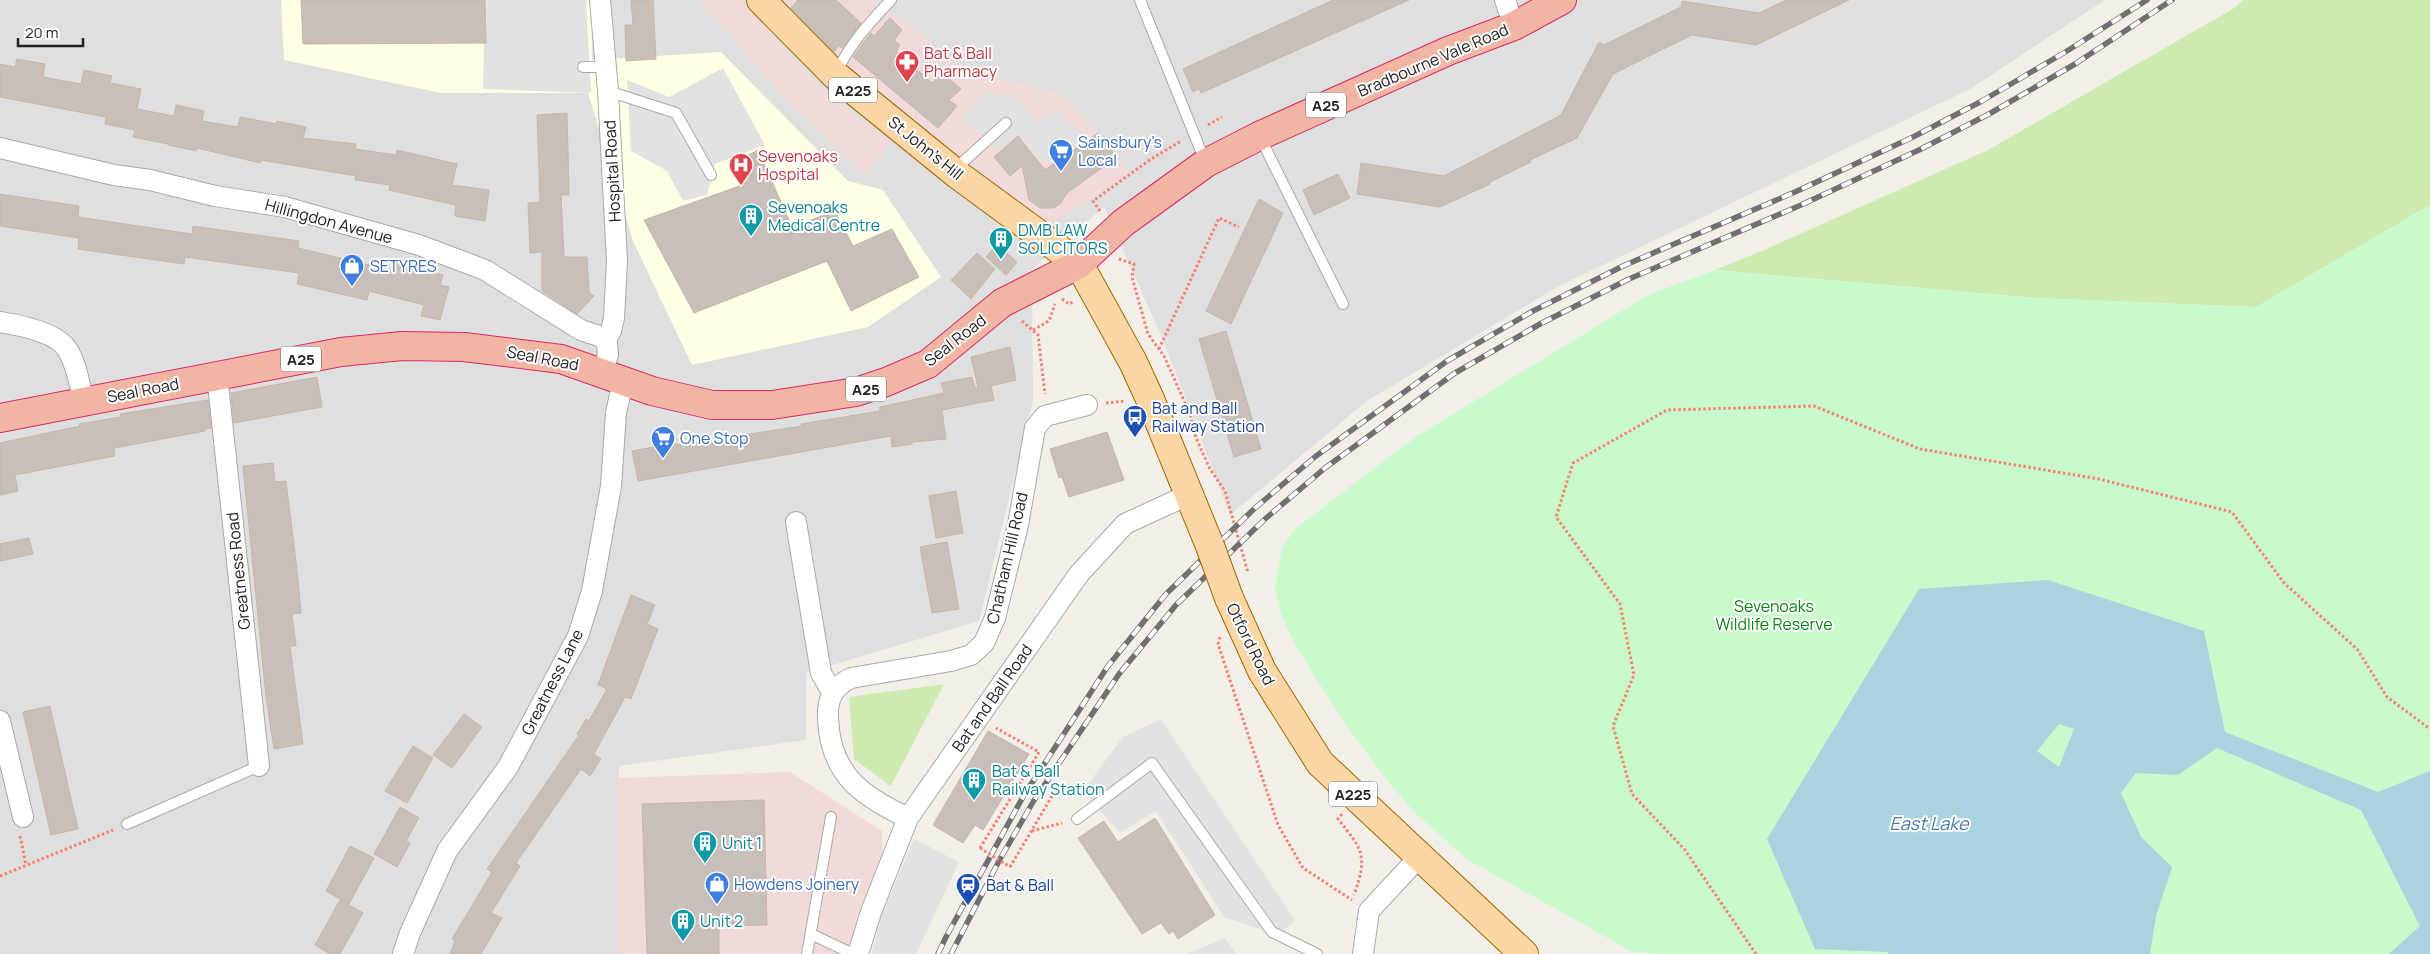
<svg xmlns="http://www.w3.org/2000/svg" width="2430" height="954" font-family="Manrope,sans-serif">
  <style>
    .residential { fill: #e0dfdf }
    .commercial { fill: #f2dad9 }
    .education { fill: #ffffe5 }
    .grass { fill: #cdebb0 }
    .park { fill: #c8facc }
    .parking { fill: #e2e2e2 }
    .water { fill: #aad3df; fill-rule: evenodd }
    .building { fill: #c7bfb8; stroke: #c4b6ab }
    .lines { fill: none; stroke-linecap: round; stroke-linejoin: round }
    .service-casing { stroke: #a9a9a9; stroke-width: 12 }
    .minor-casing { stroke: #a9a9a9; stroke-width: 22 }
    .primary-casing { stroke: #a06b00; stroke-width: 30 }
    .trunk-casing { stroke: #dc2a67; stroke-width: 30 }
    .path { stroke: #fa8072; stroke-width: 3; stroke-dasharray: 2.5 2.5; stroke-linecap: butt }
    .service { stroke: #fff; stroke-width: 10 }
    .minor { stroke: #fff; stroke-width: 20 }
    .primary { stroke: #fcd6a4; stroke-width: 28 }
    .trunk { stroke: #f2b4a3; stroke-width: 28 }
    .rail-casing { stroke: #707070; stroke-width: 5.5 }
    .rail { stroke: #fff; stroke-width: 4; stroke-dasharray: 11; stroke-linecap: butt }
    .primary-bridge-casing { stroke: #a06b00; stroke-width: 30; stroke-linecap: butt }
    .path-bridge { stroke: #fa8072; stroke-width: 3; stroke-dasharray: 2.5 2.5; stroke-linecap: butt }
    .primary-bridge { stroke: #fcd6a4; stroke-width: 28 }
    .labels { text-anchor: middle; dominant-baseline: central; stroke-width: 4; stroke-linejoin: round; paint-order: stroke }
    .shield { fill: #fff; stroke: #646464; stroke-width: 1 }
    .shield-label { font-size: 15px; font-weight: bold; fill: #222 }
    .health-label { font-size: 16px; fill: #be3a42; stroke: #fff; text-anchor: start }
    .street-label { font-size: 16px; fill: #222; stroke: #fff }
    .shop-label { font-size: 16px; fill: #366cbe; stroke: #fff; text-anchor: start }
    .culture-label { font-size: 16px; fill: #0d838f; stroke: #fff; text-anchor: start }
    .transit-label { font-size: 16px; fill: #164399; stroke: #fff; text-anchor: start }
    .park-label { font-size: 16px; fill: #0c8416; stroke: #fff }
    .water-label { font-size: 18px; font-style: italic; fill: #4a7aab; stroke: #fff }
  </style>
  <rect width="100%" height="100%" fill="#f2efe9"/>
  <path class="residential" d="M0,0H2105L1970,89L1559,286L1367,401L1230,515L1164,342L1104,207L1032,269L1033,401L979,621L806,673V740L619,766L618,954H0Z"/>
  <path class="commercial" d="M700,0H740L819,86L890,142L865,174L789,103Z
    M773,0H874L970,71L1061,94L1098,133L1130,174L1045,227L928,146Z
    M790,772L882,831V858L858,954H618V778Z"/>
  <path class="education" d="M281,0H593L592,60L721,52L848,181L883,190L941,277L868,327L692,365L633,241L588,93H441L284,60Z"/>
  <path class="grass" d="M2243,0H2430V205L2256,307L2036,298L1715,270L1764,250L1988,150L2236,7Z
    M944,684L891,786L854,759L849,697Z"/>
  <path class="park" d="M2430,205V954H1657L1631,951L1468,860L1414,812L1383,775L1343,721L1296,646L1281,614L1275,589L1282,548L1295,529L1414,438L1646,296L1715,270L2036,298L2256,307Z"/>
  <path class="parking" d="M485,0H586L591,93L483,89Z
    M723,68L765,145L715,164L707,195L683,201L667,171L631,151L627,80L669,97Z
    M986,91L1015,98L1038,120L1058,110L1086,139L1060,163L1043,162L1019,134L996,151L961,118Z
    M1161,719L1295,921L1279,935L1224,917L1156,811L1120,833L1083,791L1123,737Z
    M914,839L959,862L916,954H872L881,917Z
    M1225,938L1236,954H1188Z"/>
  <path class="water" d="M2048,580L2204,631L2225,732L2378,792L2430,771V954H2389L2420,926L2361,810L2217,748L2178,775L2136,773L2121,793L2141,837L2172,867L2156,916L2150,954H1889L1887,952L1815,949L1767,839L1919,589ZM2059,724L2074,729L2059,767L2037,751Z"/>
  <path class="building" d="M301,0H485L486,43L303,44Z
    M631,0H653L656,59L626,61L625,25H633Z
    M798,0H836L861,23L842,48L839,46L834,52L791,8Z
    M1333,0H1409L1201,93L1199,89L1193,92L1183,69Z
    M1786,0H1849L1756,45L1692,35L1657,52L1613,74L1577,138L1530,160L1531,162L1490,182V184L1440,207L1357,194L1361,163L1444,176L1561,115L1599,42L1604,45L1681,7L1682,1L1759,13Z
    M890,18L902,30L894,40L900,45L896,51L932,83L942,73L961,89L949,100L957,106L938,128L853,57L871,33L874,36Z
    M17,59L45,64L43,77L81,84L84,70L112,76L110,83L141,89L137,109L174,116L176,105L204,111L202,121L238,127L240,117L277,124V121L306,127L303,138L356,144L355,149L396,155L397,150L457,164L452,185L489,190L485,221L455,216L456,205L389,190L390,185L355,180L356,176L261,160L260,163L197,148L196,151L168,145V144L133,137L135,130L105,124L106,117L0,97V64L15,67Z
    M567,113L569,195H561L564,257H587L589,292L594,296L577,314L542,291V252L530,253L528,203L540,202L537,115Z
    M1098,133L1117,157L1067,193L1060,204L1054,208H1040L1029,200L1022,166L1010,176L994,157L1018,136L1045,170Z
    M758,150L792,227L835,211L853,246L892,229L919,277L851,311L827,261L694,313L644,220L742,185L733,163Z
    M1338,174L1350,198L1314,215L1303,190Z
    M0,194L79,206L78,217L192,234L193,226L299,241L298,248L395,271L397,263L443,275L440,285L449,287L440,320L421,316L424,305L369,291L367,300L297,284L299,273L185,257L184,264L78,249L79,238L0,226Z
    M1259,199L1283,213L1231,324L1206,311Z
    M997,244L1017,262L1006,275L986,257Z
    M977,253L995,269L971,299L951,280Z
    M1226,331L1261,449L1234,457L1199,339Z
    M1010,347L1016,380L991,386L994,400L942,410L946,439L912,442V444L892,447L891,436L638,481L632,451L675,443L676,445L802,426L801,424L880,411V407L944,393L941,383L972,377L975,388H978L971,357Z
    M317,377L322,407L234,423L231,393Z
    M208,400L211,428L205,429V431L114,448L115,456L15,475L18,491L0,495V443L80,426L79,424L121,417L120,414Z
    M1107,432L1124,480L1069,497L1062,477L1059,478L1050,449Z
    M273,463L275,482L286,481L297,570L301,613L292,614L296,646H290L303,744L274,749L266,697L243,466Z
    M956,491L963,533L936,538L929,496Z
    M29,538L33,554L0,561V544Z
    M947,542L959,609L932,613L920,547Z
    M631,595L655,605L647,624L658,629L631,699L625,697L594,754L601,759L590,776L581,769L516,863L520,866L491,913L502,918L481,954H450L455,941L452,939L492,872L487,869L579,735L577,734L586,719L589,721L607,689L598,685Z
    M50,706L78,829L51,835L23,712Z
    M464,714L482,727L452,768L433,755Z
    M988,731L1029,754L983,830L975,825L963,843L933,825Z
    M413,746L433,758L407,803L385,791Z
    M764,800L767,925L719,926V954H647L642,804Z
    M400,807L419,818L406,841L410,843L397,867L374,854Z
    M1155,818L1215,915L1178,939L1173,931L1169,934L1161,923L1142,934L1078,838L1104,821L1118,842Z
    M350,846L374,858L349,904L326,891Z
    M340,900L363,913L340,954H330L315,945Z"/>
  <g class="lines">
    <defs>
      <path id="service" d="M1140,0L1205,161
        M583,67H606
        M836,73C850,44 869,23 891,0
        M608,91L676,113L711,175
        M1260,137L1343,304
        M954,170L1006,123
        M1077,819L1152,763L1272,932L1317,954
        M127,824L259,766
        M811,934L853,954
        M807,954L831,817"/>
      <path id="minor" d="M600,0L608,91L617,261L614,318L611,331L605,340
        M1505,0L1514,26
        M0,148L114,175L150,180L215,196L285,207L419,245L485,270L581,330L602,337L607,343L608,354L603,374
        M0,322C19,325 56,332 67,349C77,364 79,384 84,401
        M217,375L259,766
        M796,522L821,673L832,692
        M0,721L23,817
        M908,818C861,796 830,774 828,718C827,699 833,687 851,678L951,661L971,655L984,643L995,618L1018,525L1035,428L1045,416L1087,405
        M403,954L410,933L447,851L508,767L578,636L592,591L611,486L616,413L623,381
        M858,954L871,912L908,818L1079,574L1125,524L1190,494
        M1363,954L1369,911L1420,856"/>
      <path id="primary" d="M761,0L835,75L958,175L1079,264L1133,362L1150,399L1210,546
        M1229,598L1262,671L1320,763L1524,954"/>
      <path id="trunk" d="M0,418L341,352L402,346L464,347L561,359L652,391L712,405H772L856,392L886,382L928,364L1002,303L1079,264L1123,223L1206,163L1259,136L1448,51L1514,26L1562,0"/>
    </defs>
    <use href="#service" class="service-casing"/>
    <use href="#minor" class="minor-casing"/>
    <use href="#primary" class="primary-casing"/>
    <use href="#trunk" class="trunk-casing"/>
    <path class="path" d="M1208,125L1222,117
      M1100,211L1093,201L1151,159L1181,141
      M1119,259L1134,264L1132,277L1148,334L1164,356L1190,414L1196,438L1210,469L1225,491L1248,573
      M1062,299L1069,304L1073,302
      M1022,321L1038,335L1045,394
      M1033,330L1049,321L1055,304
      M1159,349L1219,218L1239,227
      M1106,403L1125,401
      M1220,637L1218,644L1278,825L1303,868L1352,900
      M1342,814L1338,819C1363,850 1368,856 1354,895
      M1032,831L1062,823
      M20,836L26,865
      M980,848L1039,752L996,728
      M1010,867L1061,781
      M0,876L113,830
      M1756,954L1685,850L1632,794L1613,726L1634,675L1620,604L1556,517L1573,463L1667,410L1814,406L1920,449L2099,479L2232,512L2284,583L2357,649L2387,697L2430,729"/>
    <use href="#service" class="service"/>
    <use href="#minor" class="minor"/>
    <use href="#primary" class="primary"/>
    <use href="#trunk" class="trunk"/>
    <defs>
      <path id="rail" d="M938,954L946,937L1024,795L1108,666L1166,594L1255,508L1316,456L1447,361L1533,311L1623,266L1795,192L1913,137L1982,101L2067,51L2147,0
        M951,954L999,861L1033,802L1119,674L1176,605L1265,519L1325,468L1455,373L1540,324L1629,279L1801,205L1919,150L1989,114L2075,64L2172,0"/>
    </defs>
    <use href="#rail" class="rail-casing"/>
    <use href="#rail" class="rail"/>
    <defs>
      <path id="primary-bridge" d="M1210,546L1229,598"/>
    </defs>
    <use href="#primary-bridge" class="primary-bridge-casing"/>
    <path class="path-bridge" d="M980,848L1010,867"/>
    <use href="#primary-bridge" class="primary-bridge"/>
  </g>
  <defs>
    <symbol id="pharmacy-pin" viewBox="-11 -11 22 30"><path d="M0 17L-7.5 6A9.5 9.5 0 1 1 7.5 6Z" fill="#e0444e" stroke="#fff"/><path d="M-2-6h4v4h4v4h-4v4h-4v-4h-4v-4h4Z" fill="#fff"/></symbol>
    <symbol id="supermarket-pin" viewBox="-11 -11 22 30"><path d="M0 17L-7.5 6A9.5 9.5 0 1 1 7.5 6Z" fill="#3f7fe0" stroke="#fff"/><path d="M-6-5.5h2.5l.6 2H6L4.5 2H-2.5L-4.4-4H-6ZM-1.5 3.2a1.3 1.3 0 1 0 .1 0ZM3 3.2a1.3 1.3 0 1 0 .1 0Z" fill="#fff"/></symbol>
    <symbol id="hospital-pin" viewBox="-11 -11 22 30"><path d="M0 17L-7.5 6A9.5 9.5 0 1 1 7.5 6Z" fill="#e0444e" stroke="#fff"/><path d="M-5-5h3v3.5h4V-5h3V5h-3V1.5h-4V5h-3Z" fill="#fff"/></symbol>
    <symbol id="building-pin" viewBox="-11 -11 22 30"><path d="M0 17L-7.5 6A9.5 9.5 0 1 1 7.5 6Z" fill="#0f9aa8" stroke="#fff"/><path d="M-4-6H4V6H1V3H-1V6H-4ZM-2.5-4.3h1.7v1.8h-1.7ZM.8-4.3h1.7v1.8H.8ZM-2.5-1h1.7V.8h-1.7ZM.8-1h1.7V.8H.8Z" fill="#fff"/></symbol>
    <symbol id="shop-pin" viewBox="-11 -11 22 30"><path d="M0 17L-7.5 6A9.5 9.5 0 1 1 7.5 6Z" fill="#3f7fe0" stroke="#fff"/><path d="M-5-2.5h2.3a2.7 3.5 0 0 1 5.4 0H5L5.5 6h-11ZM-1.5-2.5h3a1.5 2.3 0 0 0-3 0Z" fill="#fff"/></symbol>
    <symbol id="bus-pin" viewBox="-11 -11 22 30"><path d="M0 17L-7.5 6A9.5 9.5 0 1 1 7.5 6Z" fill="#1a4fb4" stroke="#fff"/><path d="M-5-6H5V4H4V6H2V4H-2V6H-4V4H-5ZM-3.5-4V0h7V-4ZM-3.5 1.2v1.5H-2V1.2ZM2 1.2v1.5H3.5V1.2Z" fill="#fff"/></symbol>
    <symbol id="station-pin" viewBox="-11 -11 22 30"><path d="M0 17L-7.5 6A9.5 9.5 0 1 1 7.5 6Z" fill="#1a4fb4" stroke="#fff"/><path d="M-3-6H3Q5-6 5-4V2Q5 4 3 4L4.5 6H3L1.5 4h-3L-3 6H-4.5L-3 4Q-5 4-5 2V-4Q-5-6-3-6ZM-3.5-4v3h7v-3ZM-3.5 1v1.5H-2V1ZM2 1v1.5H3.5V1Z" fill="#fff"/></symbol>
  </defs>
  <g fill-rule="evenodd">
    <use href="#pharmacy-pin" x="893" y="48" width="28" height="38"/>
    <use href="#supermarket-pin" x="1047" y="137" width="28" height="38"/>
    <use href="#hospital-pin" x="727" y="151" width="28" height="38"/>
    <use href="#building-pin" x="737" y="202" width="28" height="38"/>
    <use href="#building-pin" x="987" y="225" width="28" height="38"/>
    <use href="#shop-pin" x="338" y="252" width="28" height="38"/>
    <use href="#bus-pin" x="1121" y="403" width="28" height="38"/>
    <use href="#supermarket-pin" x="649" y="424" width="28" height="38"/>
    <use href="#building-pin" x="960" y="766" width="28" height="38"/>
    <use href="#building-pin" x="691" y="829" width="28" height="38"/>
    <use href="#shop-pin" x="703" y="870" width="28" height="38"/>
    <use href="#station-pin" x="954" y="871" width="28" height="38"/>
    <use href="#building-pin" x="669" y="907" width="28" height="38"/>
  </g>
  <g class="labels">
    <g class="shield">
      <rect x="829" y="77.5" width="48" height="25" rx="4"/>
      <rect x="1306" y="92.5" width="40" height="25" rx="4"/>
      <rect x="281" y="346.5" width="40" height="25" rx="4"/>
      <rect x="846" y="376.5" width="40" height="25" rx="4"/>
      <rect x="1329" y="781.5" width="48" height="25" rx="4"/>
    </g>
    <g class="shield-label">
      <text x="853" y="90">A225</text>
      <text x="1326" y="105">A25</text>
      <text x="301" y="359">A25</text>
      <text x="866" y="389">A25</text>
      <text x="1353" y="794">A225</text>
    </g>
    <g class="health-label">
      <text x="924" y="53">Bat &amp; Ball<tspan x="924" dy="18">Pharmacy</tspan></text>
      <text x="758" y="156">Sevenoaks<tspan x="758" dy="18">Hospital</tspan></text>
    </g>
    <g class="street-label">
      <text transform="translate(1433 60) rotate(-23)">Bradbourne Vale Road</text>
      <text transform="translate(926 148) rotate(39)">St John's Hill</text>
      <text transform="translate(612 171) rotate(-93)">Hospital Road</text>
      <text transform="translate(329 221) rotate(15)">Hillingdon Avenue</text>
      <text transform="translate(955 340) rotate(-38)">Seal Road</text>
      <text transform="translate(543 358) rotate(11)">Seal Road</text>
      <text transform="translate(143 390) rotate(-11)">Seal Road</text>
      <text transform="translate(1007 558) rotate(-77)">Chatham Hill Road</text>
      <text transform="translate(238 571) rotate(-96)">Greatness Road</text>
      <text transform="translate(1251 644) rotate(64)">Otford Road</text>
      <text transform="translate(552 682) rotate(-63)">Greatness Lane</text>
      <text transform="translate(992 698) rotate(-55)">Bat and Ball Road</text>
    </g>
    <g class="shop-label">
      <text x="1078" y="142">Sainsbury's<tspan x="1078" dy="18">Local</tspan></text>
      <text x="370" y="266">SETYRES</text>
      <text x="680" y="438">One Stop</text>
      <text x="734" y="884">Howdens Joinery</text>
    </g>
    <g class="culture-label">
      <text x="768" y="207">Sevenoaks<tspan x="768" dy="18">Medical Centre</tspan></text>
      <text x="1018" y="230">DMB LAW<tspan x="1018" dy="18">SOLICITORS</tspan></text>
      <text x="992" y="771">Bat &amp; Ball<tspan x="992" dy="18">Railway Station</tspan></text>
      <text x="722" y="843">Unit 1</text>
      <text x="700" y="921">Unit 2</text>
    </g>
    <g class="transit-label">
      <text x="1152" y="408">Bat and Ball<tspan x="1152" dy="18">Railway Station</tspan></text>
      <text x="986" y="885">Bat &amp; Ball</text>
    </g>
    <g class="park-label">
      <text x="1774" y="606">Sevenoaks<tspan x="1774" dy="18">Wildlife Reserve</tspan></text>
    </g>
    <g class="water-label">
      <text x="1929" y="823">East Lake</text>
    </g>
  </g>
  <path d="M18 38v8h65v-8" fill="none" stroke="#222222" stroke-width="2.5"/>
  <text x="25" y="38" font-size="15" fill="#222222" stroke="#ffffff" stroke-width="4" paint-order="stroke">20 m</text>
</svg>
